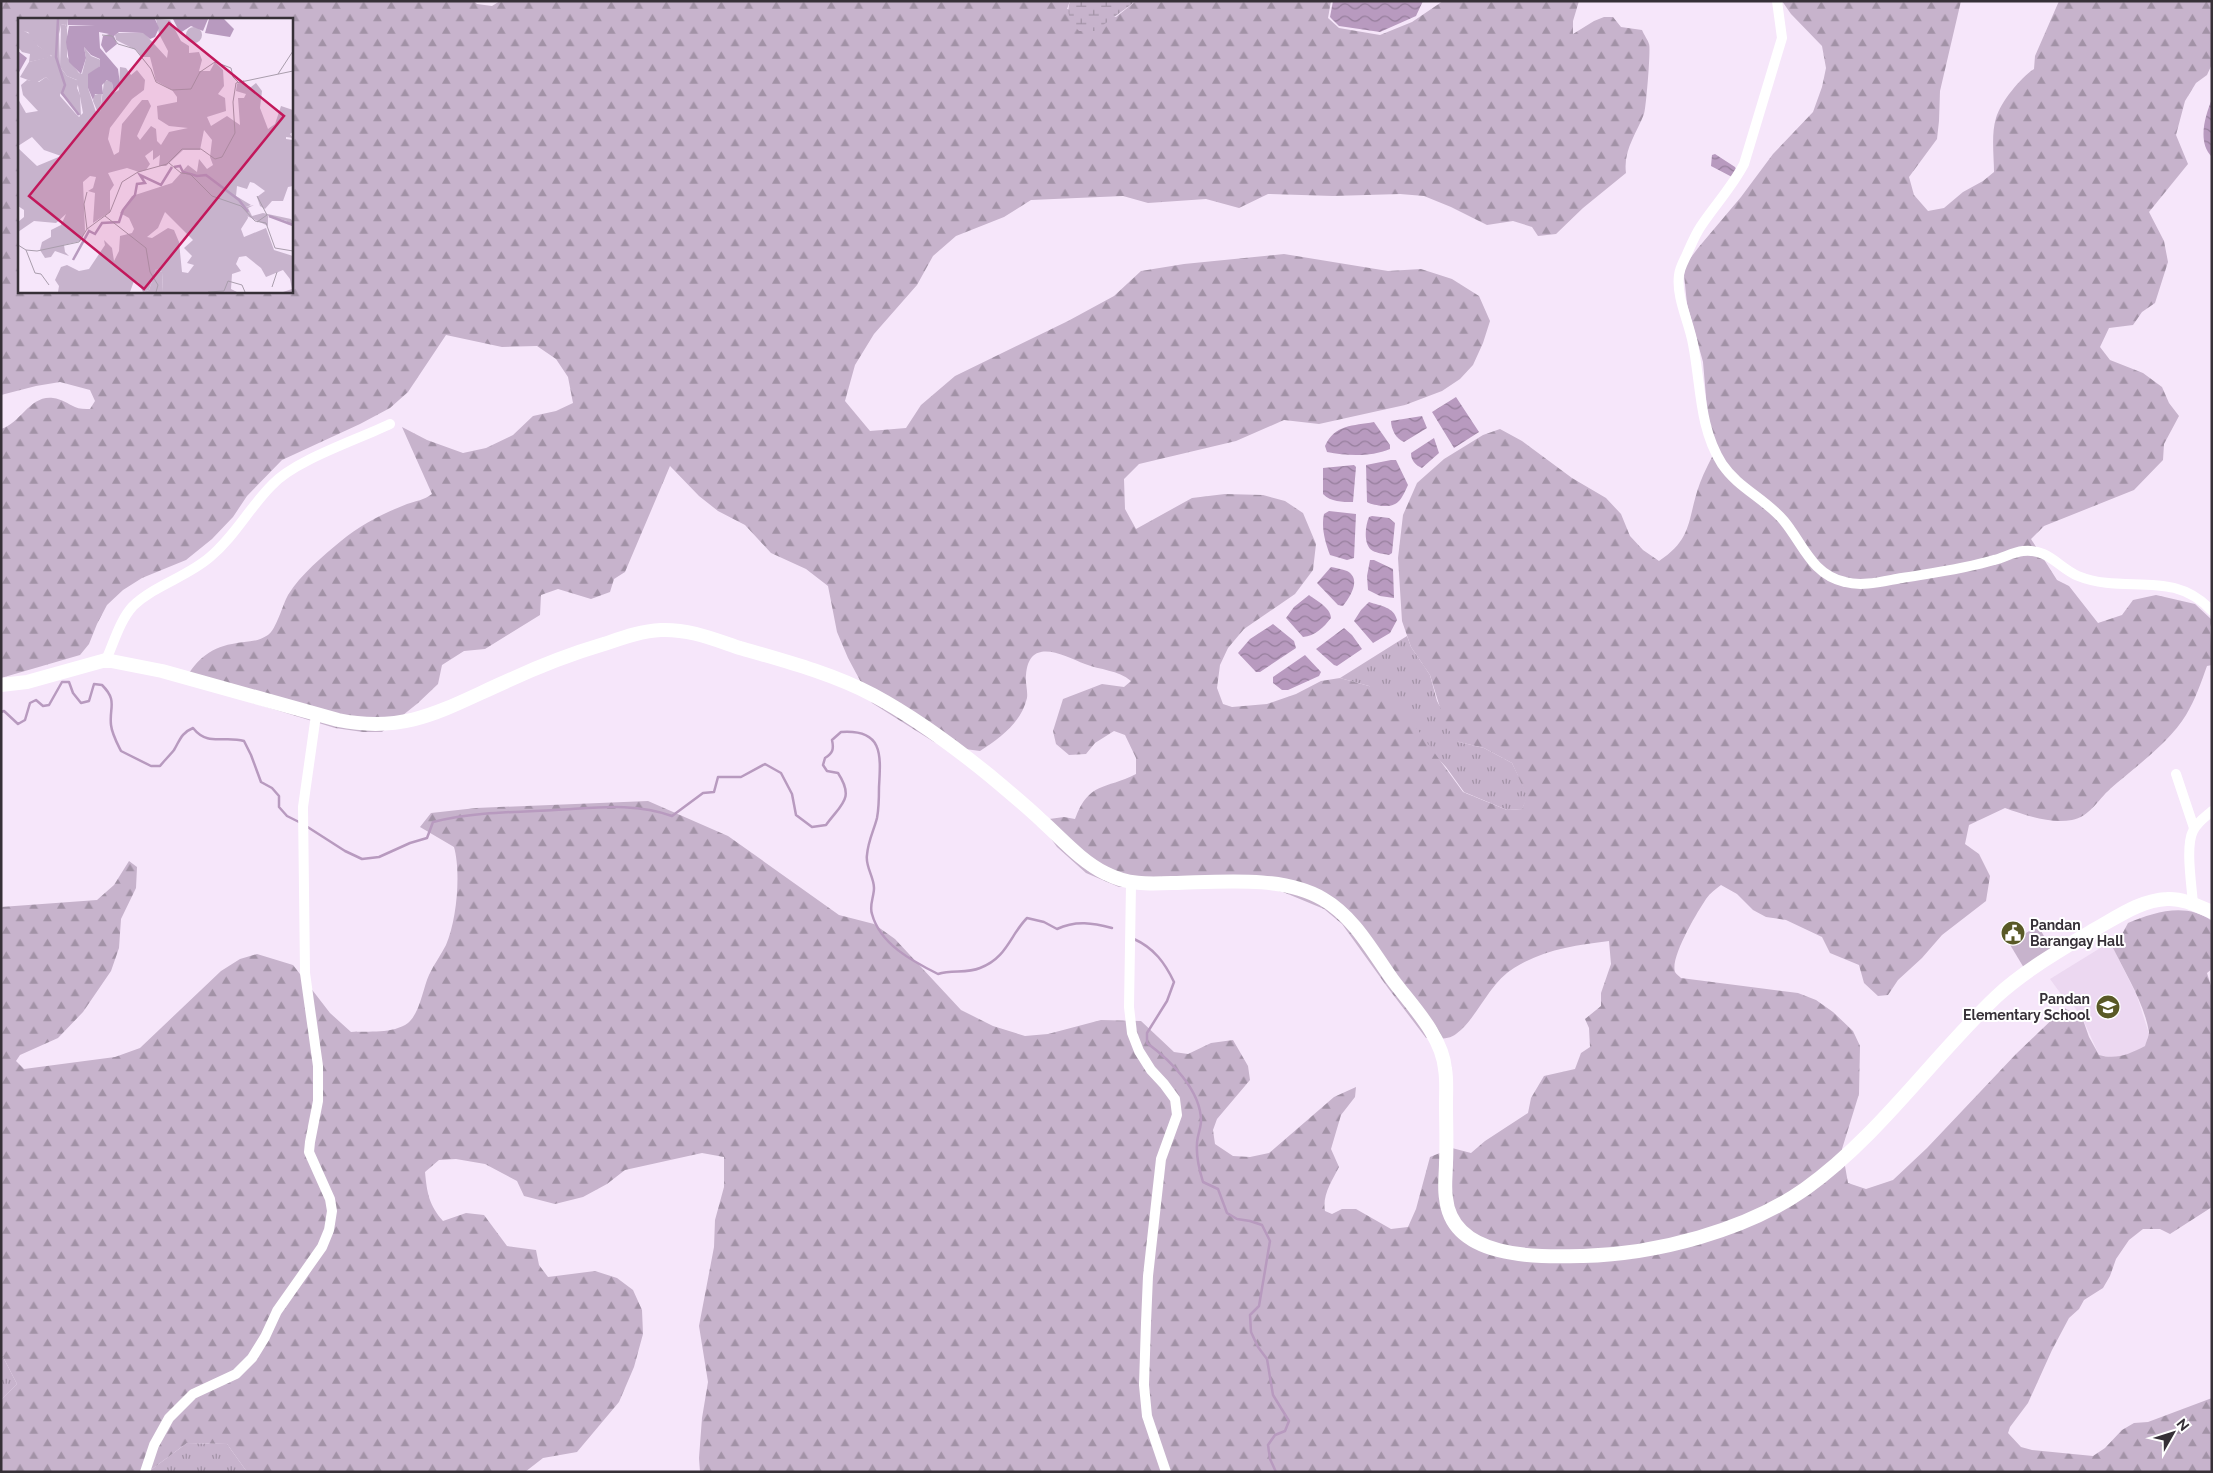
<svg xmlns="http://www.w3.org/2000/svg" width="2213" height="1473" font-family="Raleway,sans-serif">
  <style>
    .built { fill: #ecd8f1 }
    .grass { fill: url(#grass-tufts) }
    .forest { fill: url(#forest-firs); fill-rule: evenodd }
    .wetland { fill: url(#wetland-marsh) }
    .park { fill: #c7b3cc }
    .water { fill: url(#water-waves) }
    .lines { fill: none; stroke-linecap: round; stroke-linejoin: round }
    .stream { stroke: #b89abf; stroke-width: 2.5 }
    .street { stroke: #fff; stroke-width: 10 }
    .secondary { stroke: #fff; stroke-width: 14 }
    .labels { text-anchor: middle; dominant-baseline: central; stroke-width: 4; stroke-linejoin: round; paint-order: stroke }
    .poi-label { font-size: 14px; font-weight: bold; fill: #363037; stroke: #fff; text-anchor: start }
    .inset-river { fill: none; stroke: #b89abf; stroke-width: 2.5 }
    .inset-road { fill: none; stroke: #a99dac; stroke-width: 1 }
    .view { fill: #c2185b; fill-opacity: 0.15; stroke: #c2185b; stroke-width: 2.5 }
    .inset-edge { fill: none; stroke: #363037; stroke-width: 2.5 }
  </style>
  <defs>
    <pattern id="grass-tufts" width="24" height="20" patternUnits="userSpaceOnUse" patternTransform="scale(1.25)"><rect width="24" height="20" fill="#c7b3cc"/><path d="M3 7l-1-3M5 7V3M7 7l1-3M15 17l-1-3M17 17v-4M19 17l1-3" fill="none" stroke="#a292a6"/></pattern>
    <pattern id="forest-firs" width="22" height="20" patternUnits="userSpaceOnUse" patternTransform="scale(1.25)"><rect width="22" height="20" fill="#c7b3cc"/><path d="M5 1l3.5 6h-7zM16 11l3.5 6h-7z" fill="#a292a6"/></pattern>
    <pattern id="wetland-marsh" width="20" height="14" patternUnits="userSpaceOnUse" patternTransform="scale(1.25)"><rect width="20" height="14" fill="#c7b3cc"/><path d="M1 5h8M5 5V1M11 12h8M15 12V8" fill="none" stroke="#a292a6"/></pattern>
    <pattern id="water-waves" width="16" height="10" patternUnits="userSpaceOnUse" patternTransform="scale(1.25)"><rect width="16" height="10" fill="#b89abf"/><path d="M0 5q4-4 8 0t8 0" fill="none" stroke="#967e9c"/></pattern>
  </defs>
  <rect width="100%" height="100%" fill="#f6e6fa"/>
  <path class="built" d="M2110,942L2137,996L2149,1034L2145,1046L2126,1056L2115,1058L2099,1055L2082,1017L2066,996L2061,994L2050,979Z"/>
  <path class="grass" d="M1407,636L1411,647L1430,675L1437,701L1459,742L1484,748L1512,763L1528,796L1522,809L1507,810L1464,792L1446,767L1369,686L1340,678Z
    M1,1353L17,1384L1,1400Z
    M187,1443L227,1444L247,1472H148Z"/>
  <path class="forest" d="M1,1H474L477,4L492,6L500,1H1070L1067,9L1116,17L1136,1H1331L1328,18L1339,28L1380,35L1412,22L1443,1H1579L1573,21V34L1594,21L1604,17H1613L1621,27L1642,30C1644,35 1648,40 1649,44C1651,48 1646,109 1644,114C1636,134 1623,151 1626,173L1583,208L1556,234L1538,236L1532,227L1513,221L1487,225L1451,207L1424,196L1400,194L1333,196L1268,194L1239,208L1206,199L1148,203L1123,196L1031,200L1004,217L956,236L933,256L917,285L874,334L855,365L845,401L870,431L906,428L921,405L955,376L1068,321L1114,296L1141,271L1184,264L1284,254L1388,271L1421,269L1452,279L1479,296L1490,321L1483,343L1473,365L1460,379L1442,391L1405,405L1319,424L1284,420L1236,441L1139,464L1124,479L1125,509L1136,529L1192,498L1225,494L1263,495L1285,501L1303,513L1316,544L1313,570L1295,594L1244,629L1228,648L1220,665L1217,688L1223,704L1232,707L1267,704L1296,694L1321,681L1340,678L1369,686L1392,698L1412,722L1463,792L1507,810L1522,809L1527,796L1512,763L1484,748L1459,742L1446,727L1430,675L1411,647L1402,621L1398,558L1403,515L1417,483L1444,459L1483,435L1500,429L1522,441L1572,478L1606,498L1621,514L1630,536L1643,550L1659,561C1694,538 1687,518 1700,483C1704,472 1710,461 1715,451L1709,432L1703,362L1687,304L1684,275L1686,264L1698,248L1741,197L1773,154L1813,112L1822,87L1826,68L1822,46L1791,14L1782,1H1961L1940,91L1939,121L1937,139L1909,177L1914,195L1928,211L1944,208L1963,192L1983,181L1994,172C1994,156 1991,134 1996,118C2001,102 2020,78 2034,69L2035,56L2059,1H2212V64L2207,75L2196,83L2185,101L2176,135L2188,164L2149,212L2164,241L2168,262L2155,303L2142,312L2133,325L2109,328L2100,347L2110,360L2143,373L2162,387L2169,403L2179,416L2164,444L2163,460L2134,490L2044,526L2031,539L2057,580L2069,586L2098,623L2122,615L2133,600L2156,595L2195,604L2212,620L2210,627L2212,665L2207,666C2201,683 2195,700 2186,715C2169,743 2134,768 2110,789C2098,800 2089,817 2072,820C2050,824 2025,815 2005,808L1969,825L1965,844L1979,854L1990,876L1986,901L1942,935L1922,958L1898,980L1888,995L1878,996L1864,983L1859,965L1830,953L1822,937L1786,920L1766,917L1753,910L1737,894L1721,885C1716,889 1710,893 1706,899C1698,911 1670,957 1675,972C1676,974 1679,976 1681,978L1798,993L1816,1000L1833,1012L1853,1031L1860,1046L1859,1094L1842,1149L1848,1183L1866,1189L1893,1180L1927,1148L2016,1054L2064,1008L2082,1017L2089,1037L2099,1055C2117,1060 2129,1054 2145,1046C2146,1042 2149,1036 2149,1032C2144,1002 2125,973 2112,946L2118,942L2128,923C2155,912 2186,902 2212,921V969L2207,973L2212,989V1207L2170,1234L2160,1229H2143L2129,1240L2116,1259L2110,1276L2103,1288L2084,1300L2079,1309L2069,1318L2052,1350L2028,1403L2010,1427L2008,1433L2021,1447L2032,1450L2093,1456L2105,1448L2122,1430L2134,1423L2148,1422L2212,1398V1472H700L699,1458L702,1418L708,1382L699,1326L714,1247L715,1220L724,1187V1157L702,1153L625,1170L607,1184L583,1197L555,1204L524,1196L517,1181L485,1164L456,1159L439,1160L425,1172C427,1193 429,1205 443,1221L466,1213L484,1215L507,1246L536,1250L539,1265L548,1277L595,1271L617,1278L633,1290L642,1310L643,1334L634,1367L619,1402L577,1452L543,1458L525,1472H247L227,1444L187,1443L148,1472H1V1400L17,1384L1,1353V907L97,900L114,885L129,861L137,867L136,888L121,919L119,948L111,971L83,1012L58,1038L20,1055L16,1061L24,1069L115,1057L140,1048L221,971L240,959L257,954L293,965L330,1013L351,1032C368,1031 393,1034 408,1023C420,1013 423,988 429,975C434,964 441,955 446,945C457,920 461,872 454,847L420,827L431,813L476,808L648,801L728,836L839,915L874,924L895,939L961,1010L993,1026L1025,1036L1048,1034L1101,1020L1141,1021L1174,1052L1188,1054L1211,1043L1233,1040L1248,1066L1250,1080L1217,1119L1213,1130L1215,1144L1233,1156L1250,1157L1269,1153L1334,1097L1356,1087L1355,1097L1341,1115L1331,1149L1339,1167C1332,1181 1322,1195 1325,1211L1332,1214L1342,1209H1356L1391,1229L1408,1227L1416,1209L1430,1157L1452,1148L1471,1153L1485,1141L1528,1113L1531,1098L1544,1076L1575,1069L1581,1053L1590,1047L1589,1028L1585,1019L1601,1006V993L1611,964L1609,941C1575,945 1543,950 1514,968C1488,984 1477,1019 1456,1034C1449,1040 1435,1039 1426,1038L1388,988L1342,924L1324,909L1283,892L1259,887H1119L1086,873L1057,847L1041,825L1042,820L1064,817L1075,819C1089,781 1105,790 1136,774V758L1125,735L1114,731L1095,743L1086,754L1069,755L1056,744L1053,731L1063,699L1102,684L1124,687L1131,681C1118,670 1100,670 1085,664C1063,655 1029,636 1026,675C1025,682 1028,691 1027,698C1021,723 1000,738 980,751L950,747L934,742L872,703L848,658L837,632L828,586L806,569L771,553L745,525L718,511L699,496L670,466L625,572L614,579L610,592L591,599L558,589L541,595L540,615L485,649L464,651L442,665L438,684L418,703L382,732H363L335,728L184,682C194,662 209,648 232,644C245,641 256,643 268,635C276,630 283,604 288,595C301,574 323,556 341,541C360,525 384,513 407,504C416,501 424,500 432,494L402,427L427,440L463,453L486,448L513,435L533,416L556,411L573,403L568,377L556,359L537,346L502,347L446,335L408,392L390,408L360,424L282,460L247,496L233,517L212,539L186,560L142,578L123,590L107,605L97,624L89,644L80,655L1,678V429C21,423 30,395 53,398C62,399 68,404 75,407C79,409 85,409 90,409L95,401L90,390L60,382L36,386L1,395ZM19,19H291V291H19Z"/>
  <path class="wetland" d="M1070,1H1136L1095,31H1079C1070,22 1066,13 1070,1Z"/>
  <path class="park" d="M2038,926L2053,951L2024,968L2009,943Z"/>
  <path class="water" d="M1333,1H1423L1416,16L1380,32L1339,26L1330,17Z
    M2212,99V157C2197,142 2205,116 2212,99Z
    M1715,154L1735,167L1737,171L1732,177L1711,166L1712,155Z
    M1456,397L1479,432L1454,448L1432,412Z
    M1422,416L1427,428L1404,442C1396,439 1391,429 1391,421Z
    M1374,422L1390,445V449C1371,457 1347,456 1327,452L1325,446C1335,424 1353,426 1374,422Z
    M1434,438L1439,453L1422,468C1415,465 1411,460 1411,453Z
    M1391,460H1396L1408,485C1402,498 1399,507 1383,506C1377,505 1372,505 1367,502L1366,465Z
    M1354,465L1356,467L1353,502C1342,502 1331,502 1323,494V468Z
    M1329,511L1356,514L1354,558L1347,560L1330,555C1325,542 1321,527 1324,514Z
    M1372,516L1389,518L1395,523L1392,553L1389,555C1384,554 1377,553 1373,551C1363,546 1365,526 1369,517Z
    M1370,560H1374L1393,569L1394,598L1380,596L1368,590L1367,576Z
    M1331,567C1336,568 1342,569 1347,571C1362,579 1350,597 1343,606L1338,605L1317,583Z
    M1309,595C1317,601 1331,608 1331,618C1324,627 1315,636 1303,637L1286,618L1294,607Z
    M1369,602C1381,606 1394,607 1397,620L1390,633L1373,643L1354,621L1361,610Z
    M1273,624L1294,641L1296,648L1260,672H1256L1238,653L1250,639Z
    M1344,628L1352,635L1362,649L1337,666L1334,665L1316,649Z
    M1305,655L1321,672L1319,676L1288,690H1282L1273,683V677Z"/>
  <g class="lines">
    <path class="stream" d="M1,712L4,711L18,724L25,720L30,703L36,700L43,706L49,705L62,682H69L73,693L81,703L89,701L94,684L102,685C118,701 109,707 111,725C112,734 117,743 121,751L151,766H160C164,761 170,755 174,750C180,740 181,733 193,728C208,747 224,735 244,741L251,755L261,782L272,788L279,796V807L287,816L301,823
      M306,826L345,851L362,859L379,857L410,843L427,838L433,822C474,812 514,812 555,810C595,808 634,802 672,816L703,793L714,792L718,777H741L765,764L781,773L792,794L796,815L812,827L826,825C841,804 855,799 838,773L827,771L823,765L825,758C833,753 834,749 832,740L841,732C883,729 881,754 879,787C879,797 879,808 877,818C874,830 868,841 867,855C865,866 874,877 874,888C874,897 869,905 872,914C880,944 912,961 938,974C952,969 966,974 980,968C1007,958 1010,935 1027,918L1044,922L1057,929C1076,920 1093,923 1112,928
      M1134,939C1154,948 1165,963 1174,982L1167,1001L1147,1033V1043C1170,1060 1201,1090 1201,1121C1201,1128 1197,1136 1197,1144C1196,1157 1199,1169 1203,1182L1218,1189L1227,1213L1237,1219L1250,1221L1262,1225L1270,1241L1259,1306L1250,1315L1251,1332L1258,1347L1267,1359L1273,1395L1289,1421L1285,1431L1275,1435L1268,1445L1270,1459L1276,1472"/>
    <path class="street" d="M1777,1L1782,38L1744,164C1732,187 1715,205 1701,226C1695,235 1691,245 1687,254C1684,261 1680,267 1679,275C1676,297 1689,322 1693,344C1701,385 1699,428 1722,464C1738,488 1766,499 1784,521C1803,544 1812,575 1845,582C1863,587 1884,581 1902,578C1932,573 1964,569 1994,560C2003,558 2013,552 2023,551C2048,548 2059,568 2078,576C2125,595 2173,568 2212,611
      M106,660C114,642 120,620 133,606C155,585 187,577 210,557C235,536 249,508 272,485C295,460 357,440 390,424
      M2176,774L2194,828
      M1131,884L1129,1007L1132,1033L1139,1051L1151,1070L1164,1084L1175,1099L1177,1115L1161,1159L1148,1276L1146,1323L1144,1385L1147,1416L1166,1472
      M2193,905C2192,886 2185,847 2193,831C2197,822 2205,817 2212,811
      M145,1472L154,1445L169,1418L193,1394L236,1374L252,1358L265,1337L277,1311L322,1247L329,1230L332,1211L330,1199L309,1152L310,1142L318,1101V1066L305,973L303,807L316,715"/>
    <path class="secondary" d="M1,685L27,682L106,660L162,671L338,720C407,734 444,709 505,682C537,667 570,654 604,644C622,638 641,631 661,630C690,629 713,639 740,648C785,661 831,673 873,695C914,717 952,745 989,775C1007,790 1025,805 1042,821C1062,839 1081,861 1105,873C1128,885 1148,884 1173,883C1219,882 1283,875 1323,899C1354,917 1372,951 1392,979C1411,1005 1442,1035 1445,1069C1447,1080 1446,1092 1446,1104C1446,1124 1447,1143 1446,1163C1446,1174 1444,1187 1446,1198C1452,1260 1539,1257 1583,1256C1656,1254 1745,1231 1805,1189C1879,1136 1931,1059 1996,997C2024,971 2059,951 2092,931C2116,918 2140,900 2167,899C2183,898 2198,906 2212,912"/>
  </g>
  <defs>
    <symbol id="civic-disc" viewBox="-11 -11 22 22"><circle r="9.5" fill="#595926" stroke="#fff"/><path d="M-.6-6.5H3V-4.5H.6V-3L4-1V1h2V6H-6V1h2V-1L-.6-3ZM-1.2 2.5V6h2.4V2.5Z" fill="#fff"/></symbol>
    <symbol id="school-disc" viewBox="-11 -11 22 22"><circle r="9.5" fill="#595926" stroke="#fff"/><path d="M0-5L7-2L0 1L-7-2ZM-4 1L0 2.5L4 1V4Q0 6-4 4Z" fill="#fff"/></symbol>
  </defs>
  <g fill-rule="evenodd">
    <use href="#civic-disc" x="1999" y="919" width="28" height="28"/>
    <use href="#school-disc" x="2094" y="993" width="28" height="28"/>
  </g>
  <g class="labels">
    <g class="poi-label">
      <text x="2030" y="925">Pandan<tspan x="2030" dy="16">Barangay Hall</tspan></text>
      <text x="2090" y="999" text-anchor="end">Pandan<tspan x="2090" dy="16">Elementary School</tspan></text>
    </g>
  </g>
  <g transform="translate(18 18)">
    <rect width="275" height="275" fill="#f6e6fa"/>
    <path d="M236,187L230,190L234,198L245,195L273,201L275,204V219L274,207L269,206V203L250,198V208L229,198L228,189ZM138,251L144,254L145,274H125L131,272Z" fill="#c7b3cc"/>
    <path d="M138,1L152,2L163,23L171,28V35L181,34L184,42L181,53H192L197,44L205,52L206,68L200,76L207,80L208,93L189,99L193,108L209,98L222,107L220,80H226L228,76L218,73L219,66L226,62V67L233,69L238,65L244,73L242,90L250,111L257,106L263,88L275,92V114L272,116L275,120L268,119V121L275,122V168L270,169L265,183H254L247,191L242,188L239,179L247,173L236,165L232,164L229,171L219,168L218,178L233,187L228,189L230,200L223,211L226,219L248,210L256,232L275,238V274H265L274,271L272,261L265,252L248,259L243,250L228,238L221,239L218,246L223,253L214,256L213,271L219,274H145L144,254L138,251L131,272L125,274L120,264L116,263L112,274H40L41,268L37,262L43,249L49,247L61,253L71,251L87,227L86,222L94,230L96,243L101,233L102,218L114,215L116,211L111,200L102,195L114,178L154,165L170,147L179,154L181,141L189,151L195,147L192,139L194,122L186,112L182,132H165L148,148H141L142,137L135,142V132L127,138L132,146L128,152L121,154L109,150L90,155L96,167L92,173V194L75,205L77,175L70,173L75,170L78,159L72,158L65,164L67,213L63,223L46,227L47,234L51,238L37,233L33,239L27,240L22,232L24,224L33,219V212L43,207L48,196L38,205L16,203L0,214V204L6,199V192L0,188V130L19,148L43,138L26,132L14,119L0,128V81L8,95L20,93L5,77L3,67L9,62L21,64L28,59L42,72V78L57,95L61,99L65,95L59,62L49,58L42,49L43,7L47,6L49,11V39L61,55L64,56L68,40L66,29L73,38L83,42L82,48L70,58V70L78,94H82L86,64L90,62L94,65L96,75L101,72L102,49L108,50L113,57L119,52L127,62L126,72L114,81L92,110L90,121L96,137L101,134L104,106L124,82H130L133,88L119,118L122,122L133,108L138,111L139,123L143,127L151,114L170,110L151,108L140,101L139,88L159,84V79L154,72L138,63L132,39H124L118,32L98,22L97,17L100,15H126L149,40L150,33L141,16ZM147,194L175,222L166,230L174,238L169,245L176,247L170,255L164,254L161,224L156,212L150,210L134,220L129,219L140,210ZM0,10L16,18L20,28L32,35L33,39L11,44L12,36L4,34L0,29Z" fill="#c7b3cc" fill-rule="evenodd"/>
    <path d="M0,1H50L49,11L47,6L43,7L41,16L42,49L49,58L61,63L59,70L62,77L63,99L28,59L18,65L2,59L11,44L34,38L20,28L10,14L1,13ZM168 17a8 8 0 1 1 16 0a8 8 0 1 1-16 0ZM84,75L82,94L80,95L75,83L76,77Z" fill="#c7b3cc"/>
    <path d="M50,1H137L141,10L137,19L132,21L125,15L101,14L96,18L99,26L88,35L83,27L85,18L91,16L81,14L82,30L100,51L102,66L96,75L94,65L89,62L84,67L85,76H77L75,82L70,70V56L82,48V41L73,37L66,29L68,40L63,56L51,44L48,24L51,8H77L50,7ZM155,1H190L185,13L173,8L162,15ZM191,1H206L216,11L212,19L187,15ZM0,33L9,40L0,56Z" fill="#b89abf"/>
    <path class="inset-river" d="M40,1L38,39L47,67L44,75L61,97M156,149L162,148L165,154L179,158L188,157L221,182L230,194M251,198L275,207M55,242L71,213L77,216L84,205L101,204L105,192L117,177L119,166L127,165L122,157L143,167L154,149"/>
    <path class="inset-road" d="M84,17L94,18L100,26L117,31L133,51L138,64L154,72L173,71L182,54L197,44L213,50L215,59L220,64M260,56L275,33M151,145L163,155L172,156L194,178L223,188L237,203L248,205L257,230L275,233M69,174L66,186L69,211M239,178L249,197L239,204M87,198L128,230L132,254L140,267L138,274M0,227L8,232L19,233L61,224L69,211L92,194L104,164L120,154L149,146L164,131H183L197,141L204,139L217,115L215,84L218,65L275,53M8,232L17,255L23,256L31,267M254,269L259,254M190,274L206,273L210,263L224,267L227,274"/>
    <path class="view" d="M151,5L266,98L126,271L11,178Z"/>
    <rect width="275" height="275" class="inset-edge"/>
  </g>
  <rect width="2213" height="1473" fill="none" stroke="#363037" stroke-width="5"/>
  <g transform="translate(2173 1433) rotate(51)" stroke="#ffffff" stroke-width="4" paint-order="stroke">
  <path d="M0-4L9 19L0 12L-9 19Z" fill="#363037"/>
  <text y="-8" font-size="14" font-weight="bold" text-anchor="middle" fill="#363037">N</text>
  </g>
</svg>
